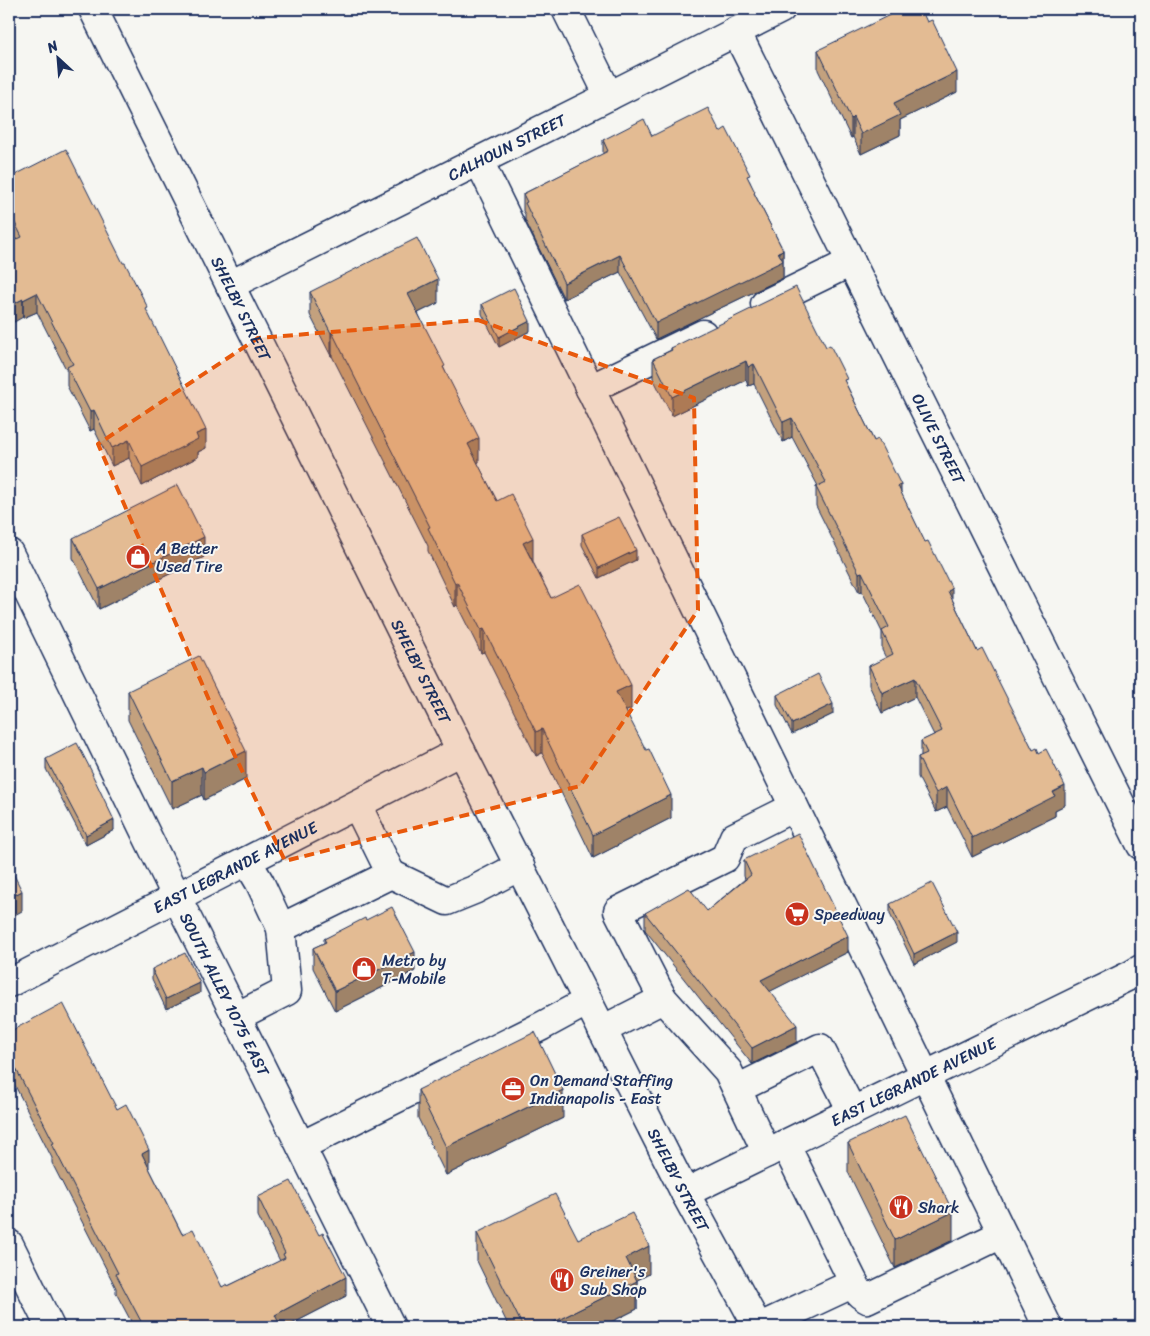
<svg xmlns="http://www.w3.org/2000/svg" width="1150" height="1336" font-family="Sriracha,sans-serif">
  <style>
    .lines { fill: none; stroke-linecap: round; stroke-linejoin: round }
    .minor-casing { stroke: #1b2f5e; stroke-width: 31 }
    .major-casing { stroke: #1b2f5e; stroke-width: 31 }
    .minor { stroke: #f6f6f2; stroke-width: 28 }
    .major { stroke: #f6f6f2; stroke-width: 28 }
    .wall { fill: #c3a17e; stroke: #1b2f5e }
    .shaded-wall { fill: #9f8367; stroke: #1b2f5e }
    .building { fill: #e3bb93; stroke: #1b2f5e }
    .marked { fill: #e8590c; fill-opacity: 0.2; stroke: #e8590c; stroke-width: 4; stroke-dasharray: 10 6; stroke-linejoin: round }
    .labels { text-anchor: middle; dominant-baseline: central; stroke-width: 4; stroke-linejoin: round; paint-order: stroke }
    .street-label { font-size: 16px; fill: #1b2f5e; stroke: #f6f6f2 }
    .poi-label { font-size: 16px; fill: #1b2f5e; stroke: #f6f6f2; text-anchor: start }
  </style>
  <rect width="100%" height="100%" fill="#f6f6f2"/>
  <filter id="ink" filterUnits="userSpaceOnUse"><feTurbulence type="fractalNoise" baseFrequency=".02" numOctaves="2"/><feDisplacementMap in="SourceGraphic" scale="10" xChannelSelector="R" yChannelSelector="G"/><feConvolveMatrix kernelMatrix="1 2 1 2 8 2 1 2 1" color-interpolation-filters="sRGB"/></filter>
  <g filter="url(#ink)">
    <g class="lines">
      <defs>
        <g id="minor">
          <path d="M566,9L609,96"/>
          <path id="s1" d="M736,31L1141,845"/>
          <path d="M479,161L1048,1327"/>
          <path id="s2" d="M230,285L609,96L781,9"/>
          <path d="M765,304L851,262"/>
          <path d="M590,389L703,334"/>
          <path id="s3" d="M9,553L188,920L391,1327"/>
          <path d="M357,805L391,874"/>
          <path d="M247,861L260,883L281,928"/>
          <path id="s4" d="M9,983L461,751"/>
          <path d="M663,999L618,911L725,858L734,837L794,807"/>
          <path d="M236,1017L287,991L281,928L391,874L447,901L474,890L520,866"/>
          <path d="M602,1030L663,999L728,1071L767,1153"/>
          <path d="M737,1089L820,1048L852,1111"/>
          <path d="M301,1146L542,1026L588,1001"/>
          <path id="s5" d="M685,1193L1131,975L1141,969"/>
          <path d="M9,1244L50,1327"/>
          <path d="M854,1283L860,1294L867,1299L1002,1234"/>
          <path d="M760,1327L854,1283L785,1144"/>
        </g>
        <g id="major">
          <path id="s6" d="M93,9L461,751L685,1193L758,1327"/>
        </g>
      </defs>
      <use href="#minor" class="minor-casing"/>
      <use href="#major" class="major-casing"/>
      <use href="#minor" class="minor"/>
      <use href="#major" class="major"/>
    </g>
    <path class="wall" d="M818,50L957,92L900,120V135L861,154L853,137L851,138L818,70Z
      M720,132L750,182L755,195L783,250V278L656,339L620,272L564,299L525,220V214L523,211V194L603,154V140L652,136Z
      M9,178L148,314L206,448L198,452V457L142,486L129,458L112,466L94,429L90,431L67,386V371L37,312L23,318V317L14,241L9,230Z
      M310,292L438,303L418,313L445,371L479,462H477L497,501L533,562L551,598L631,709L626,711L671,818L593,858L542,753L536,756L484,652L481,653L457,605L455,607L428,551V546L332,356H331L310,315Z
      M482,304L530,331L499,347L482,314Z
      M826,347L847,386L874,441L901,493L977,651L1033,750L1065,805L1055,810V816L972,857L947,807L936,812L918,777V757L921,756V741L934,735L915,697L882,713L869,685V666L886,658L882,650V632L862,591L859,592L816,506V487L818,486L792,437L783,442L754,384L748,386L746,380L672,416L653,378V359L671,350V348Z
      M582,534L636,560L599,578L582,545Z
      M73,538L204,557L99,609L73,558Z
      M128,691L246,779L204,800L202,795L172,809L128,720Z
      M777,695L833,714L792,734L777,705Z
      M46,759L93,778L114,830L86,845L46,769Z
      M744,860L848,952L770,991L797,1042L752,1064L645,930V913L707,911L745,879L744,876Z
      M890,904L957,942L914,964L890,914Z
      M366,920L415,971L335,1011L313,968V948L324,943V939Z
      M152,969L200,993L166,1009L152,979Z
      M9,1032L117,1109L149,1168L182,1234L222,1287L228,1286L280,1261L258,1216V1197L346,1296L286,1327H134L116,1293V1288L52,1163V1158L9,1074Z
      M418,1090L563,1118L446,1175L418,1118Z
      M848,1143L953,1240L895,1268L848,1172Z
      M477,1233L578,1239L649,1274L637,1280V1309L601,1327H509L477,1261Z"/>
    <path class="shaded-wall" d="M957,72V92L900,120V135L861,154V134L894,103Z
      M853,117V137L851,138V119Z
      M783,250V278L656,339V323Z
      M620,255V272L564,299V283Z
      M438,279V303L408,318V294Z
      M37,293V312L23,318V300Z
      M23,299V317L9,325V306Z
      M530,321V331L499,347V337Z
      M332,332V356H331V333Z
      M746,361V380L672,416V397Z
      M754,364V384L748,386V367Z
      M94,410V429L90,431V412Z
      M792,418V437L783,442V422Z
      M206,430V448L198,452V457L142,486V467L196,434Z
      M479,438V462L468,467V444Z
      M129,440V458L112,466V448Z
      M901,485V504L898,486Z
      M204,537V557L99,609V589Z
      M533,538V562L523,543Z
      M636,550V560L599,578V568Z
      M862,572V591L859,592V573Z
      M457,582V605L455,607V583Z
      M952,589V608L948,591Z
      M484,629V652L481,653V630Z
      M915,678V697L882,713V693Z
      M631,685V709L616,716V692Z
      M833,704V714L792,734V724Z
      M542,729V753L536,756V732Z
      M246,751V779L204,800V772Z
      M202,767V795L172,809V781Z
      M1065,786V805L1055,810V816L972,857V838Z
      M947,787V807L936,812V793Z
      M671,795V818L593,858V835Z
      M114,820V830L86,845V835Z
      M22,891V911L9,918V898Z
      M957,932V942L914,964V954Z
      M848,936V952L761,996V980Z
      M415,952V971L335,1011V991Z
      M200,983V993L166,1009V999Z
      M797,1025V1042L752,1064V1048Z
      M563,1090V1118L446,1175V1147Z
      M149,1150V1169L142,1154Z
      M953,1212V1240L895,1268V1240Z
      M649,1246V1274L626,1286V1258Z
      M346,1277V1296L286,1327H275V1315Z
      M637,1281V1309L601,1327H544Z"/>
    <path class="building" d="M902,9H921L927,22L932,20L957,72L894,103L900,115L861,134L853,117L851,119L818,50Z
      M708,108L720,132L726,128L750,175L747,176L755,192L754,193L783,250L778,252L783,261L656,323L620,255L564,283L525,203L527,202L523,194L608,151L603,140L644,119L652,136Z
      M66,149L123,263H125L148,308L146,309L206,430L196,434L198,439L142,467L129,440L112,448L94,410L90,412L67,367L73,364L37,293L23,300V299L9,306V243L22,237L9,211V178Z
      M417,238L438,279L408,294L445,366L443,367L479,438L468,444L497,501L511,494L533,538L523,543L551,598L580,584L631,685L616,692L646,750L649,749L671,795L593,835L542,729L536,732L484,629L481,630L457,582L455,583L428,528L430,527L332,332L331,333L310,292Z
      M796,287L826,347L830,345L847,379L844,380L874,441L878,439L901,485L898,486L925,542L928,541L952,589L948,591L977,651L982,648L1033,750L1037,748L1039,753L1046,749L1065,786L1053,792L1055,796L972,838L947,787L936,793L918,757L927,753L921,741L942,731L915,678L882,693L869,666L893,654L882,631L889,627L862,572L859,573L816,487L826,482L792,418L783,422L754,364L748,367L746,361L672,397L653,359L672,350L671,348Z
      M514,288L530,321L499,337L482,304Z
      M178,485L204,537L99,589L73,538Z
      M619,517L636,550L599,568L582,534Z
      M199,656L246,751L204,772L202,767L172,781L128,691Z
      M818,674L833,704L792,724L777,695Z
      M77,743L93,774H92L114,820L86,835L46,759Z
      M798,833L848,936L761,980L797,1025L752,1048L645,913L689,888L707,911L751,875L744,860Z
      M9,865L22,891L9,898Z
      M932,883L957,932L914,954L890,904Z
      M392,907L415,952L335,991L313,948L326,942L324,939L365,918L366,920Z
      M185,953L200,983L166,999L152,969Z
      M63,1003L117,1109L126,1104L149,1150L142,1154L182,1234L193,1229L222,1287L227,1284L228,1286L285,1258L283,1254L285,1253L258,1197L291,1181L319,1235L323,1233L346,1277L275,1315L281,1327H144L116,1274L118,1273L52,1144L54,1143L9,1055V1032Z
      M535,1032L563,1090L446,1147L418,1090Z
      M905,1115L953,1212L895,1240L848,1143Z
      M555,1194L578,1239L632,1213L649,1246L626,1258L637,1281L544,1327H523L477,1233Z"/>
  </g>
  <path class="marked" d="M478,320L694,398L698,610L580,786L285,861L216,716L98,444L258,338Z"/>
  <defs>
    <symbol id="shop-disc" viewBox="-11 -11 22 22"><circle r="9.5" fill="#c8321e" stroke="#f6f6f2"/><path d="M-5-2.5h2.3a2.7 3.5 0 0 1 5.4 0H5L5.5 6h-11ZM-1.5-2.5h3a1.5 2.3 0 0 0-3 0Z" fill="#fff"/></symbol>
    <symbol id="supermarket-disc" viewBox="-11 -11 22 22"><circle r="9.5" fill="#c8321e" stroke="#f6f6f2"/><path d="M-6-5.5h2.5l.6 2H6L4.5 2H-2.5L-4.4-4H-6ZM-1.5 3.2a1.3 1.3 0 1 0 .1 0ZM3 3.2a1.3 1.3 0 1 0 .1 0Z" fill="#fff"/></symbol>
    <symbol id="office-disc" viewBox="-11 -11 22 22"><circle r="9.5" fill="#c8321e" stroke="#f6f6f2"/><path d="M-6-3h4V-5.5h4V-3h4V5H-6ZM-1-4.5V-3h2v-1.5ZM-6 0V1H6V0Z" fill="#fff"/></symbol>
    <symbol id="restaurant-disc" viewBox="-11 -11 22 22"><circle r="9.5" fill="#c8321e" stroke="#f6f6f2"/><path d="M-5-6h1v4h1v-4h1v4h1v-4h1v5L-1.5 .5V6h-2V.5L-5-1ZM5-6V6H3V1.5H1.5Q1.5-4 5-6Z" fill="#fff"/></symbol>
  </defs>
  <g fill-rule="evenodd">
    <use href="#shop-disc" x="124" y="543" width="28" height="28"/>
    <use href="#supermarket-disc" x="783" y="900" width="28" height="28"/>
    <use href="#shop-disc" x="350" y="955" width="28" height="28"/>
    <use href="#office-disc" x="499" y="1075" width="28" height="28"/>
    <use href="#restaurant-disc" x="887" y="1193" width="28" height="28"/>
    <use href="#restaurant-disc" x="548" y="1266" width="28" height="28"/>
  </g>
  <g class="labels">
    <g class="street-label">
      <text stroke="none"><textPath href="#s2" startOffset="309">CALHOUN STREET</textPath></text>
      <text stroke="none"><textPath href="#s6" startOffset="334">SHELBY STREET</textPath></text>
      <text stroke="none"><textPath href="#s1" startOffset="455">OLIVE STREET</textPath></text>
      <text stroke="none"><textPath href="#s6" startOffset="739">SHELBY STREET</textPath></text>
      <text stroke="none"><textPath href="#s4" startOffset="254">EAST LEGRANDE AVENUE</textPath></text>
      <text stroke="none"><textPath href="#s3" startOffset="491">SOUTH ALLEY 1075 EAST</textPath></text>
      <text stroke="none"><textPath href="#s5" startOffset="254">EAST LEGRANDE AVENUE</textPath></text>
      <text stroke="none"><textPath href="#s6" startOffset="1309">SHELBY STREET</textPath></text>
    </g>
    <g class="poi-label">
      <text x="156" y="548">A Better<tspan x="156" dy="18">Used Tire</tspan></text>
      <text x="814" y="914">Speedway</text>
      <text x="382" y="960">Metro by<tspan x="382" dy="18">T-Mobile</tspan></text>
      <text x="530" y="1080">On Demand Staffing<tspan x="530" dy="18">Indianapolis - East</tspan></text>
      <text x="918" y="1207">Shark</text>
      <text x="580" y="1271">Greiner's<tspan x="580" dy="18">Sub Shop</tspan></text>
    </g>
  </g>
  <rect width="1150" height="1336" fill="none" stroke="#f6f6f2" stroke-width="30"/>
  <rect x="15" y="15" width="1120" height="1306" fill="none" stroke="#1b2f5e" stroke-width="2" filter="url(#ink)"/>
  <g transform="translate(58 58) rotate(334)" stroke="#f6f6f2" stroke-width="4" paint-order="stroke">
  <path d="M0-4L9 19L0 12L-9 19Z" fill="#1b2f5e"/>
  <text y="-8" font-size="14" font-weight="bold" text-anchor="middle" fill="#1b2f5e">N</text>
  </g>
</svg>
